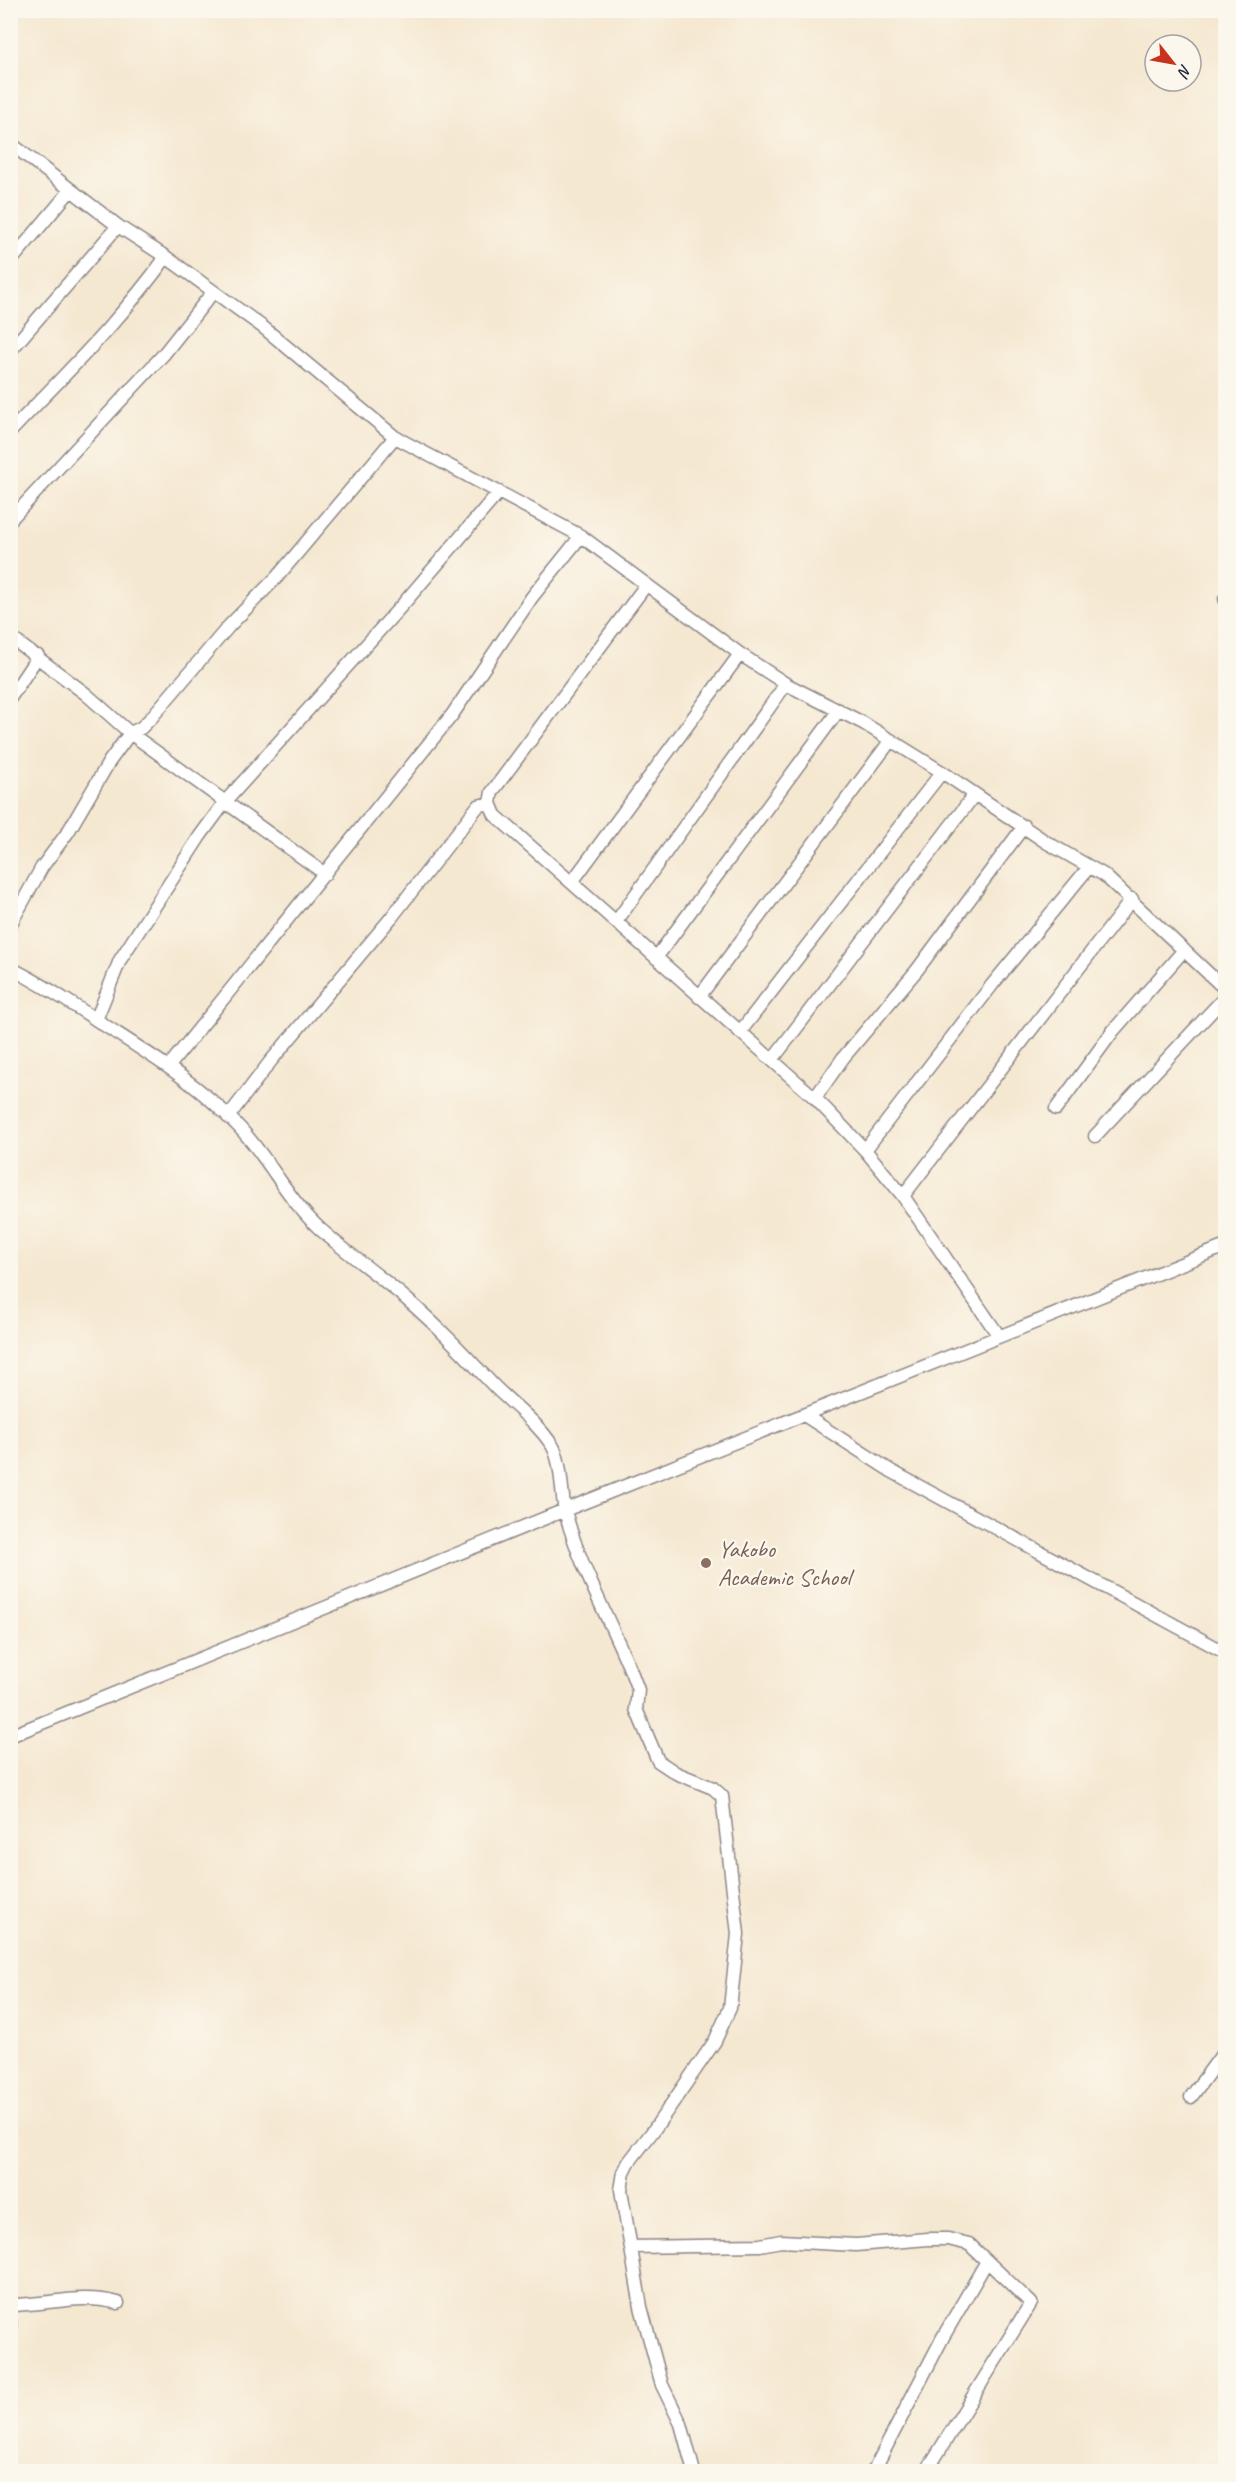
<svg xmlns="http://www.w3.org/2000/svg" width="1236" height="2482" font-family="Caveat,sans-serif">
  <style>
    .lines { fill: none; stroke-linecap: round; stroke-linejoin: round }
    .minor-casing { stroke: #8c8586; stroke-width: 15 }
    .minor { stroke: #fff; stroke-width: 12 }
    .education-dot { fill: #8d6e63; stroke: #fbf7ec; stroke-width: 2 }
    .labels { text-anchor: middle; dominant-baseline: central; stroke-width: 4.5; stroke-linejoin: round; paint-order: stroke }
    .education-label { font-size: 24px; fill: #785e54; stroke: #fbf7ec; text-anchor: start }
  </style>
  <rect width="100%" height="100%" fill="#fbf7ec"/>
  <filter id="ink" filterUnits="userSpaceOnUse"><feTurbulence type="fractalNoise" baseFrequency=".0167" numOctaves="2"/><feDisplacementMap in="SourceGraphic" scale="12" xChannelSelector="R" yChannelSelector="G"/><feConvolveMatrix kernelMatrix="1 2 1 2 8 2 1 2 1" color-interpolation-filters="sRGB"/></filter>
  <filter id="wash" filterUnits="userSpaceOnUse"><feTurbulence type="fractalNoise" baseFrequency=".008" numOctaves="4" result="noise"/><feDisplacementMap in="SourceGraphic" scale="24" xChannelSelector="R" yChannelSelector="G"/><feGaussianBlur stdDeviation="1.35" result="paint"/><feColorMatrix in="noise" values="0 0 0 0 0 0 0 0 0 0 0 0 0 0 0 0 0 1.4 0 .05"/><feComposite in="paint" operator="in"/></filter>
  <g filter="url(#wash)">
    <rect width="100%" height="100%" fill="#f5e8d1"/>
  </g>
  <g filter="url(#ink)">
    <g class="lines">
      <defs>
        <path id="minor" d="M10,143L118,226L166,257L264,328L395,437L581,536L740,654L786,684L863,723L942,772L1046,842L1104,875L1226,990
          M10,262L70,191
          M10,351L118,226
          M10,432C64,375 120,321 166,257
          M10,520L163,355L213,292
          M646,585L492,792L490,803L495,815L815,1098L865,1150L903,1196L999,1336
          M1225,599H1226
          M10,637L86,694L130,733L325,874
          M10,698L38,656
          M572,882L740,654
          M616,922L786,684
          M10,925L42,867L68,832L109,762L130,733L141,728L151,718L229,626L277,577L395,437
          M656,958L839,710
          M10,968C41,983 69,1002 98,1021C147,1053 198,1083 238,1126C269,1158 287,1199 320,1229C347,1253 377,1274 404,1297C436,1324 465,1355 494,1386C514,1406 536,1421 552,1445C562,1461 561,1492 565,1511C580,1568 610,1620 632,1674L638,1690L636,1709L658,1761L676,1773L713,1788L722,1796L738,1934L730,2008L715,2041L653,2131L629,2162L624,2172L621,2190L641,2307L662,2385L681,2424L694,2472
          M699,997L891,740
          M96,1020L120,960L200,836L225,802L404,603L499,492
          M740,1032L942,772
          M772,1060L975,794
          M169,1066L452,715L532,597L581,536
          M815,1098L843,1058L917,970L1024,826
          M1056,1109L1113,1031L1184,950
          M228,1117L270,1062L391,918L478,806L490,803
          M1095,1136L1226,996
          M865,1150L992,985L1089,867
          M903,1196L1132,899
          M804,1415L891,1471L1226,1653
          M10,1736L565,1510L1226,1246
          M1191,2097L1226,2049
          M631,2247L760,2245L781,2241L856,2245L928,2239H948L969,2244L1031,2303L926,2472
          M10,2305C49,2305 80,2293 118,2303
          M10,2321V2327
          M873,2472L943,2337L987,2261"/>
      </defs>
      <use href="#minor" class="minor-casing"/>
      <use href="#minor" class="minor"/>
    </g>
  </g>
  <circle class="education-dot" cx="706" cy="1563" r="6"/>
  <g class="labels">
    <g class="education-label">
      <text x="718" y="1549">Yakobo<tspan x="718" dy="28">Academic School</tspan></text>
    </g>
  </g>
  <rect width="1236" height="2482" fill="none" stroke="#fbf7ec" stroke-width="36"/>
  <g transform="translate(1173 63) rotate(121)"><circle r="28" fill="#fbf7ec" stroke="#a4a2a5" stroke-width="1.5"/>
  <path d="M0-4.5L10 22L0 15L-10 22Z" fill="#c8321e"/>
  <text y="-9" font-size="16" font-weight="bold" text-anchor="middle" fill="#22223b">N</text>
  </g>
</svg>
